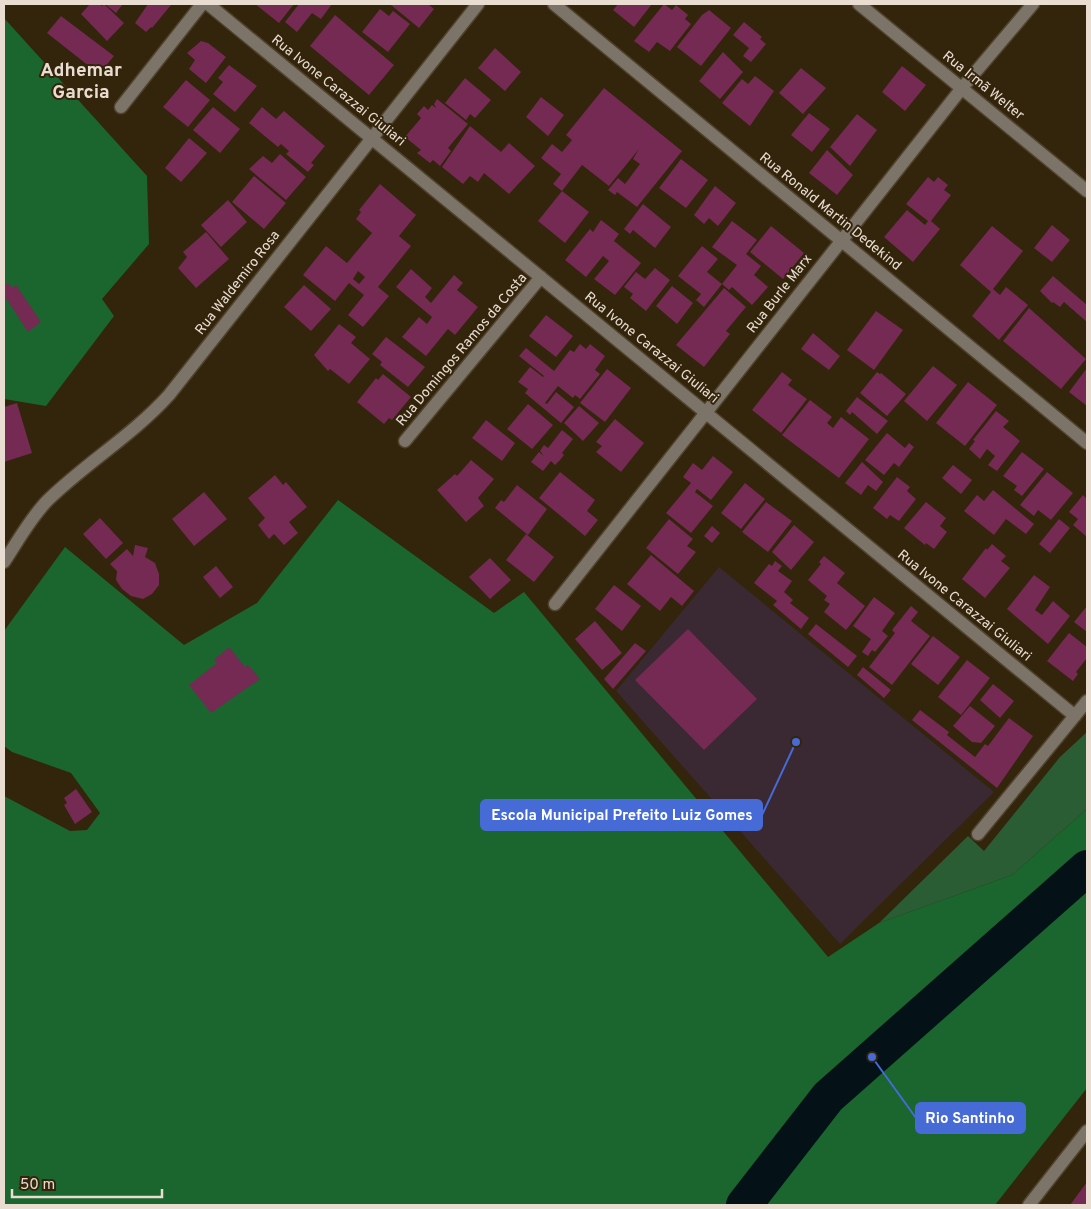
<svg xmlns="http://www.w3.org/2000/svg" width="1091" height="1209" font-family="Overpass,sans-serif">
  <style>
    .education { fill: #3a2832 }
    .green { fill: #2b5d34 }
    .forest { fill: #1a662e }
    .lines { fill: none; stroke-linecap: round; stroke-linejoin: round }
    .river { stroke: #041217; stroke-width: 36 }
    .building { fill: #742a52; fill-rule: evenodd }
    .minor-casing { stroke: #50422b; stroke-width: 15 }
    .minor { stroke: #7c7469; stroke-width: 12 }
    .labels { text-anchor: middle; dominant-baseline: central; stroke-width: 4; stroke-linejoin: round; paint-order: stroke }
    .street-label { font-size: 14px; fill: #e8ddd0; stroke: #33240c }
    .district-label { font-size: 19px; font-weight: bold; fill: #e8ddd0; stroke: #33240c }
    .leader { fill: none; stroke: #466bd6; stroke-width: 2 }
    .callout-dot { fill: #466bd6; stroke: #33240c; stroke-width: 2 }
    .callout { fill: #466bd6; stroke: #466bd6; stroke-width: 2 }
    .callout-label { font-size: 15px; text-anchor: middle; font-weight: bold; fill: #fff }
  </style>
  <rect width="100%" height="100%" fill="#33240c"/>
  <path class="education" d="M719,567L994,792L840,944L616,691Z"/>
  <path class="green" d="M1087,732V809L1012,875L879,923L968,836L984,851L1060,757Z"/>
  <path class="forest" d="M4,18L147,176L149,244L102,299L114,316L46,406L4,399Z
    M338,500L494,613L524,592L828,957L879,923L1012,875L1087,809V1088L995,1205H4V796L70,831L87,830L100,813L71,773L12,752L4,746V631L65,547L184,645L257,603Z"/>
  <g class="lines">
    <path class="river" d="M744,1205L828,1097L1087,868"/>
  </g>
  <path class="building" d="M90,4H99L102,6L104,4L124,23L107,41L81,14Z
    M105,4H123L116,13Z
    M148,4L171,5L152,28L151,27L146,32L135,23Z
    M255,4H294L279,23Z
    M299,4H332L321,19L312,13L297,32L285,22Z
    M392,4H428L434,9L419,28L391,5Z
    M618,4H652L634,27L613,10Z
    M664,4L672,10L676,5L688,15L685,19L691,24L670,51L657,42L649,52L634,41Z
    M380,9L389,16L393,11L410,24L388,52L362,32Z
    M709,10L731,28L701,66L677,47L702,15Z
    M335,15L394,65L369,95L310,46Z
    M61,16L114,56L99,74L47,33Z
    M744,22L762,37L760,39L766,44L751,62L743,56L749,48L733,35Z
    M201,41L208,43L226,57L206,83L189,69L195,60L187,53Z
    M495,48L521,72L505,91L478,68Z
    M723,52L743,72L720,99L699,81Z
    M229,65L257,86L235,112L213,94L223,82L218,78Z
    M902,66L926,85L905,111L882,92Z
    M801,68L826,88L803,114L779,93Z
    M755,76L774,91L750,126L722,103L742,79L748,84Z
    M465,78L491,100L475,118L470,114L466,120L445,103Z
    M186,80L210,100L188,127L163,107Z
    M604,88L682,151L637,207L617,192L615,195L608,190L618,178L625,184L640,164L633,159L639,149L609,186L582,165L562,191L553,184L561,174L541,158L552,144L562,152L572,140L566,135Z
    M541,97L564,115L548,136L526,117Z
    M437,99L468,124L448,148L451,151L440,166L433,160L430,163L417,153L421,150L405,137L421,118L417,114L424,106L428,110L432,105L436,108L434,104Z
    M213,107L240,129L220,153L193,130Z
    M262,107L276,119L284,111L325,146L311,163L314,165L308,172L286,154L289,151L281,144L278,147L249,123Z
    M809,113L830,129L812,152L791,135Z
    M857,114L877,130L850,166L830,147Z
    M470,126L501,152L509,143L535,166L509,194L484,173L478,182L470,176L463,184L442,167Z
    M189,138L207,153L181,182L165,168Z
    M827,150L853,175L837,195L809,173Z
    M280,154L306,177L286,200L249,169L263,156L272,163Z
    M681,159L708,180L686,208L659,188Z
    M254,176L286,203L264,229L232,202Z
    M928,177L934,182L938,177L948,185L944,190L951,195L931,221L940,229L913,262L884,237L907,210L925,225L928,221L906,204Z
    M380,184L416,215L399,236L411,246L378,287L389,296L363,327L348,315L364,295L349,283L335,301L303,275L326,246L347,263L372,233L356,219L361,212L359,210ZM358,271L365,277L359,284L353,279Z
    M715,186L736,203L718,226L709,218L704,224L694,215Z
    M562,191L589,212L565,243L538,221Z
    M228,200L247,222L221,247L201,225Z
    M643,204L671,227L655,248L633,230L630,234L624,229Z
    M601,220L619,234L614,241L641,263L615,295L594,279L609,261L603,256L586,277L565,260L590,229L593,232Z
    M732,221L757,240L746,254L761,266L754,275L768,287L752,305L732,287L729,290L722,284L737,265L712,247Z
    M1052,225L1070,240L1052,262L1034,248Z
    M771,226L804,253L783,279L750,252Z
    M992,226L1023,251L993,289L1000,295L1006,287L1028,305L999,340L972,316L991,292L960,265Z
    M206,232L229,259L196,288L178,268L187,257L183,252Z
    M702,246L718,259L707,272L722,284L704,307L696,300L701,294L678,276Z
    M655,268L670,280L646,311L630,298L633,294L624,287L636,272L645,279Z
    M411,269L432,288L425,297L431,303L454,275L463,283L457,290L478,307L455,335L448,329L426,356L402,337L419,317L427,324L432,317L396,287Z
    M1053,276L1087,305V322L1064,302L1060,307L1053,302L1052,303L1040,291Z
    M8,283L12,288L16,285L41,322L28,332L4,295L6,292L4,286Z
    M304,285L331,309L311,331L284,307Z
    M672,286L693,303L677,324L656,306Z
    M724,288L746,307L726,331L730,334L704,367L676,345Z
    M1029,308L1086,359L1061,389L1003,341Z
    M876,311L903,330L874,370L847,350Z
    M546,315L573,336L556,357L529,336Z
    M339,324L356,337L351,343L370,359L349,384L330,369L328,371L314,355Z
    M813,333L840,356L829,370L801,349Z
    M386,337L425,367L408,387L380,365L382,362L372,354Z
    M580,344L586,349L590,344L605,356L595,370L600,374L580,399L575,395L573,398L558,386L545,403L547,404L556,392L574,407L561,423L525,393L528,389L518,382L530,367L543,377L544,376L519,356L526,348L554,371L570,350L574,352Z
    M933,366L957,385L927,421L904,401Z
    M1087,368V406L1069,392Z
    M607,369L631,388L605,422L580,403Z
    M782,372L792,380L788,385L807,399L781,433L752,410Z
    M877,372L880,374L881,373L906,394L887,416L860,393Z
    M383,374L411,397L392,420L389,418L384,424L357,402L376,378L378,380Z
    M968,382L997,405L965,446L936,423Z
    M857,397L888,421L877,434L852,412L850,415L846,411Z
    M810,400L832,417L827,423L833,428L841,417L869,439L839,478L782,435Z
    M17,403L32,453L4,462V407Z
    M528,404L553,425L532,449L507,429Z
    M579,406L599,423L583,441L564,423Z
    M996,411L1009,421L1003,427L1020,441L997,471L988,465L995,456L987,449L980,459L969,449L975,441L973,440Z
    M615,419L644,443L621,472L596,452L602,446L596,442Z
    M486,420L515,443L502,461L472,438Z
    M562,430L573,439L562,453L564,455L560,460L555,465L551,461L543,471L531,462L539,452L544,456L540,451L544,445L548,448Z
    M887,433L905,448L909,443L914,447L899,467L894,463L884,475L865,460Z
    M1022,452L1044,469L1022,496L1014,490L1017,486L1003,476Z
    M713,456L733,472L711,500L697,489L695,492L713,506L691,533L666,513L691,483L683,477L693,463L702,470Z
    M471,460L494,479L478,498L484,506L466,522L437,490L455,474L457,476Z
    M862,462L883,482L876,491L868,485L861,495L845,483Z
    M953,465L972,480L961,494L942,478Z
    M560,472L595,500L587,511L598,520L585,536L539,498Z
    M1047,472L1073,493L1051,520L1038,510L1034,516L1020,505Z
    M275,475L283,485L286,482L307,507L289,522L298,533L284,545L274,534L269,539L258,525L265,518L248,498Z
    M897,477L910,487L907,491L916,499L899,521L890,515L887,519L873,508Z
    M745,483L765,499L741,529L721,513Z
    M517,485L547,509L528,535L495,508L501,500L504,502Z
    M993,490L1034,524L1026,534L1006,519L994,535L964,511L977,495L984,501Z
    M204,492L227,519L194,546L172,519Z
    M1083,495L1087,499V537L1073,525L1078,519L1069,512Z
    M766,502L792,521L768,552L742,532Z
    M926,502L946,518L940,526L947,532L934,549L926,543L925,545L904,528Z
    M100,518L123,543L106,559L83,534Z
    M669,519L693,539L687,546L696,552L678,574L646,548Z
    M1059,519L1070,528L1050,553L1039,544Z
    M794,525L814,542L791,570L772,552Z
    M712,526L720,533L712,543L704,536Z
    M526,534L554,557L534,582L506,560Z
    M992,544L1006,556L1001,561L1010,568L985,598L962,579L986,548L987,550Z
    M135,545L148,548L145,557L155,563L159,574V585L152,594L143,599L131,596L122,589L116,580L117,571L110,564L127,549L133,556Z
    M651,555L694,591L682,606L671,597L660,611L627,584Z
    M824,556L845,573L837,583L865,606L846,630L824,612L830,604L824,600L827,596L808,580L821,564L819,562Z
    M490,558L511,580L490,599L469,577Z
    M775,561L782,566L778,571L792,581L784,592L793,600L790,603L809,618L801,629L773,605L777,601L754,583L769,564L772,566Z
    M216,566L233,587L220,598L203,577Z
    M1034,575L1050,587L1035,610L1042,615L1053,601L1070,616L1048,644L1007,609Z
    M614,585L641,606L622,631L595,609Z
    M874,597L895,613L882,631L888,636L875,652L872,650L868,656L862,652L871,639L853,626Z
    M911,606L918,612L911,621L930,636L892,685L869,667L895,633L892,630Z
    M1087,606V632L1074,622Z
    M595,621L622,653L602,670L575,639Z
    M816,624L857,656L848,667L808,634Z
    M688,629L757,699L704,750L635,680Z
    M1069,633L1087,647V658L1076,672L1078,674L1073,681L1047,661Z
    M933,636L960,657L938,685L911,664Z
    M635,643L646,651L613,689L604,679Z
    M229,647L245,667L248,665L260,679L211,713L189,685L217,663L214,660Z
    M967,660L990,678L961,715L938,697Z
    M863,667L891,690L884,698L857,675Z
    M993,684L1014,701L1000,718L980,700Z
    M970,706L995,726L981,743L972,742L953,726Z
    M920,710L949,732L947,735L975,757L985,744L988,746L1009,718L1033,736L997,788L912,720Z
    M76,789L92,812L75,824L64,805L67,803L64,798Z
    M1087,1182V1205H1070Z"/>
  <g class="lines">
    <defs>
      <path id="minor" d="M208,4L1075,716
        M554,4L1087,443
        M859,4L1087,191
        M121,107L202,4
        M405,441L541,277
        M4,562C18,541 31,517 48,500C87,462 133,435 169,395L478,4
        M555,604L962,88L1033,4
        M978,834L1087,701
        M1029,1205L1087,1131"/>
    </defs>
    <use href="#minor" class="minor-casing"/>
    <use href="#minor" class="minor"/>
  </g>
  <g class="labels">
    <g class="street-label">
      <text transform="translate(983 86) rotate(39)">Rua Irmã Welter</text>
      <text transform="translate(338 91) rotate(39)">Rua Ivone Carazzai Giuliari</text>
      <text transform="translate(830 212) rotate(39)">Rua Ronald Martin Dedekind</text>
      <text transform="translate(238 283) rotate(-52)">Rua Waldemiro Rosa</text>
      <text transform="translate(780 294) rotate(-52)">Rua Burle Marx</text>
      <text transform="translate(651 348) rotate(39)">Rua Ivone Carazzai Giuliari</text>
      <text transform="translate(462 350) rotate(-50)">Rua Domingos Ramos da Costa</text>
      <text transform="translate(964 606) rotate(39)">Rua Ivone Carazzai Giuliari</text>
    </g>
    <g class="district-label">
      <text x="81" y="71">Adhemar<tspan x="81" dy="22">Garcia</tspan></text>
    </g>
  </g>
  <path class="leader" d="M796 742L762 815M872 1057L916 1118"/>
  <g class="callout-dot">
    <circle cx="796" cy="742" r="5"/>
    <circle cx="872" cy="1057" r="5"/>
  </g>
  <g class="callout">
    <rect x="481" y="800" width="281" height="30" rx="5"/>
    <rect x="916" y="1103" width="109" height="30" rx="5"/>
  </g>
  <g class="callout-label">
    <text x="622" y="820">Escola Municipal Prefeito Luiz Gomes</text>
    <text x="970" y="1123">Rio Santinho</text>
  </g>
  <rect width="1091" height="1209" fill="none" stroke="#e8ddd0" stroke-width="10"/>
  <path d="M12 1189v8h150v-8" fill="none" stroke="#e8ddd0" stroke-width="2.5"/>
  <text x="20" y="1189" font-size="15" fill="#e8ddd0" stroke="#33240c" stroke-width="4" paint-order="stroke">50 m</text>
</svg>
